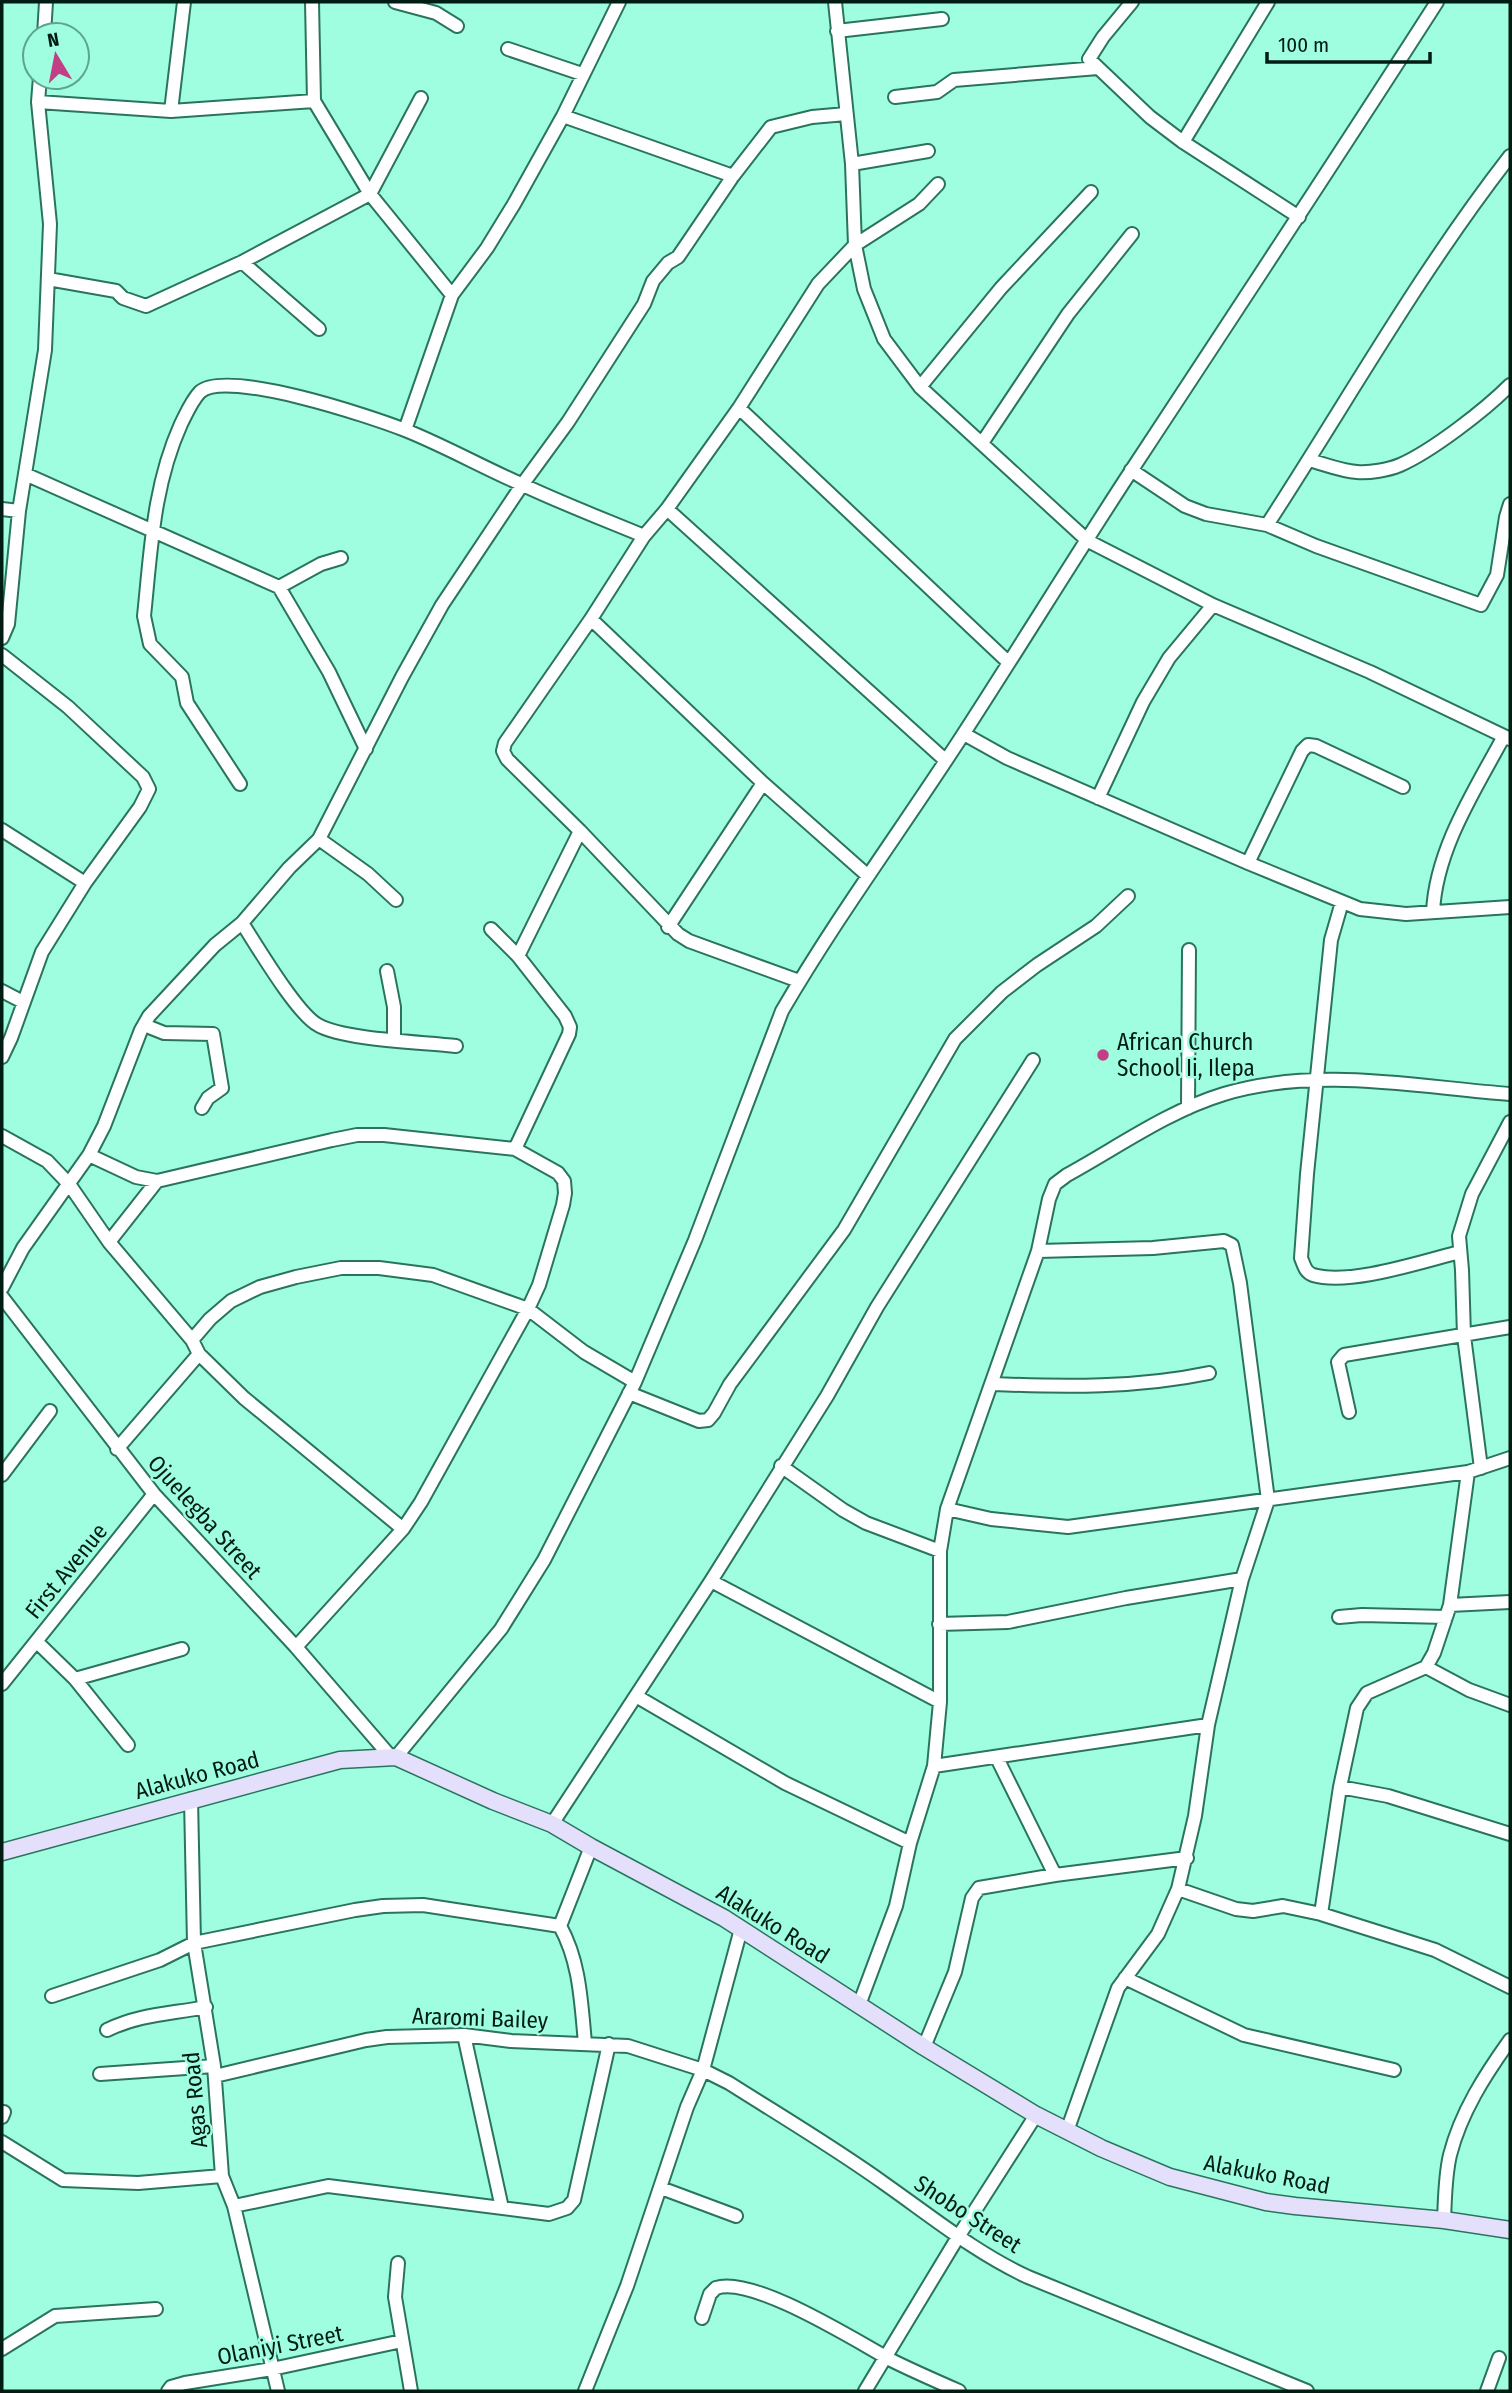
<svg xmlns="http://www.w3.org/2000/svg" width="1512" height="2393" font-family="'Fira Sans Condensed',sans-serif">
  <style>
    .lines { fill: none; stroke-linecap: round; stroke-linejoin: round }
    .minor-casing { stroke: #2a745f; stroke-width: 16 }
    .secondary-casing { stroke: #2a745f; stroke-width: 19 }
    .minor { stroke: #fff; stroke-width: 12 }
    .secondary { stroke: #e4e0fb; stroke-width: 16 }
    .poi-dot { fill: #c23f86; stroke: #9ffedf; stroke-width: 2.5 }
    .labels { text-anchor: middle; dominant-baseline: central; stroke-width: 5; stroke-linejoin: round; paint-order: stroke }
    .poi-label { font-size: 23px; fill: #001c13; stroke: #9ffedf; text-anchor: start }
    .street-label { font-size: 23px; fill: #001c13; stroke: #9ffedf }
  </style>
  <rect width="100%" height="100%" fill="#9ffedf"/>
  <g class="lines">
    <defs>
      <path id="minor" d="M312,2L314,101L370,194L452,295
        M395,2L436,13L457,26
        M835,2L852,164L855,245L864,289L884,339L920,387L1088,541L1213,605L1370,672L1510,739
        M1132,2L1103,37L1089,59L1150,117L1183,142L1299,217
        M837,31L942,19
        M44,35L46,2
        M508,49L582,74
        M895,97L937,92L954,80L1098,68
        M38,102L171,111L314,101
        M171,111L184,2
        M563,116L733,176
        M1183,142L1268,2
        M852,164L928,151
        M242,262L319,329
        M48,279L116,291L123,298L146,306L242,262L370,194L421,98
        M920,387L1001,288L1091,192
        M739,408L1008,662
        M405,430L452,295L487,248L514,204L563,116L619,2
        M982,443L1068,314L1132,234
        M1309,460C1324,464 1341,471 1357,472C1370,473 1388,470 1400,465C1432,451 1485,410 1510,385
        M1131,470L1185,506L1206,514L1267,525L1316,546L1481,605L1497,575L1506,517L1510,504
        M25,474L279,587L329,672L366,749
        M2,509L19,511
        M667,509L945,760
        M1267,525C1347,402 1419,273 1510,156
        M279,587L321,564L341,558
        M591,619L763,783L867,875
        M2,638L8,624L19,511L45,350L50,224L38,102L40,77
        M2,655L68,707L143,777L149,789L140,807L85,883L42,952L11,1038L2,1057
        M964,734L1007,758L1248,863L1360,909L1406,914L1510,907
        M240,784L187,703L182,677L150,644L144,616C151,550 153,486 181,424C186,414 192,400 200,392C226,368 372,417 405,430C445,446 482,467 521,484C561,503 603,519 644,536
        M1098,798L1143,702L1169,658L1213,605
        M2,830L85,883
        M319,839L368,874L396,900
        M1248,863L1302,751L1308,745L1316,746L1403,787
        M1342,902L1331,940L1307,1174L1301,1258C1304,1265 1305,1272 1313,1275C1350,1286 1423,1261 1460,1252
        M1433,912C1436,849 1475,790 1504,736
        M242,923C257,946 297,1014 318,1025C344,1040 423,1042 456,1046
        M668,927L763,783
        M491,929L518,956L565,1016L570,1027L569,1034L515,1149
        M518,956L580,831
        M387,971L394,1007V1039
        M799,981L689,941L678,934L580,831L507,759L503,751L505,743L591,619L644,536L667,509L739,408L818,284L855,245L919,204L938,184
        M2,991L23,1002
        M144,1025L164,1033L213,1034L222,1088L208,1098L202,1108
        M1188,1108L1189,950
        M2,1136L47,1161L69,1184L109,1242L192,1340L199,1354L244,1398L403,1529
        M89,1155L136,1177L157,1181L332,1140L357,1135H384L515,1149L558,1173L564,1181L565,1193L563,1205L539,1285L528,1309L421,1502L403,1529L296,1647
        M109,1242L157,1181
        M1038,1251L1153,1248L1224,1241L1232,1245L1240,1283L1268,1500L1242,1579L1208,1725L1195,1816L1178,1889L1158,1934L1118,1988L1067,2131
        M2,1288L23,1248L89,1155L104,1126L141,1030L149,1016L215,945L242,923L289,868L319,839L402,677L442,605L522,485L568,422L644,304L653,281L668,263L678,257L733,176L771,127L812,117L846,114
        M2,1297L154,1494L296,1647L390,1756
        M192,1340L210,1319L231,1301L260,1287L296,1277L341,1268H379L433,1275L528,1309L584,1352L635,1382
        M993,1384C1065,1387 1138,1388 1209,1373
        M629,1393L699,1421L708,1420L714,1413L730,1384L844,1230L955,1039L1002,992L1037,965L1096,926L1128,896
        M1349,1412L1338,1362L1344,1355L1510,1327
        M117,1449L199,1354
        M781,1466L843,1510L866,1523L940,1551
        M1481,1468L1464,1336L1462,1270L1459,1236L1472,1194L1510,1122
        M2,1475L50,1411
        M947,1509L991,1519L1068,1527L1468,1472L1510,1458
        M711,1581L940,1702
        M1450,1605L1510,1602
        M1339,1617L1362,1615L1446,1617
        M939,1624L1008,1622L1126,1598L1242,1579
        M37,1642L75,1679L128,1745
        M1426,1667L1469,1690L1510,1705
        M75,1679L182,1649
        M2,1684L154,1494
        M636,1696L785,1783L910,1843
        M396,1757L501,1629L544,1560L635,1382L695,1240L782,1011C838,915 904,826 964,733C1021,645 1076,555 1133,468C1235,313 1337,158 1437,2
        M997,1758L1055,1875
        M934,1766L1208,1725
        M1340,1787L1388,1796L1510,1834
        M191,1799L194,1943L214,2066L222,2176L234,2206L278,2391
        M552,1824L711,1581L827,1396L877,1307L1033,1060
        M1178,1889L1236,1909L1253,1911L1283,1906L1321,1914L1435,1950L1510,1987
        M1321,1914L1340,1787L1357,1708L1367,1693L1426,1667L1434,1653L1450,1605L1468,1472
        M560,1926L591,1847
        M1125,1978L1244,2035L1394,2070
        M52,1996L160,1960L194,1943L355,1910L383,1906L423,1905L560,1926C580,1962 581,2002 585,2043
        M859,2005L896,1906L910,1843L934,1766L940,1702V1551L947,1509L1038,1251L1049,1199L1055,1184L1067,1175C1118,1147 1168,1111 1224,1094C1317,1066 1416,1087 1510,1094
        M107,2030C140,2014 170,2014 206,2007
        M464,2035L502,2208
        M924,2047L955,1972L972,1898L979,1888L1055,1875L1187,1858
        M100,2074L214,2066
        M215,2076L366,2040L387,2037L464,2035L511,2041L628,2046L703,2070L729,2083C781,2116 835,2148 885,2184C932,2217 976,2253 1028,2277L1307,2391
        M2,2117L4,2112
        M2,2142L63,2180L138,2183L222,2176
        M661,2188L736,2216
        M234,2206L328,2186L549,2214L567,2208L574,2200L609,2044
        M1444,2220C1445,2199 1445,2176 1450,2155C1461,2112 1485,2075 1510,2040
        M398,2263L395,2297L411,2391
        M702,2318L710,2294L716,2288C752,2275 856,2341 891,2360C913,2371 936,2381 959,2391
        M2,2349L55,2316L156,2309
        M168,2391L171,2387L185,2383L272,2369L402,2341
        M585,2391L627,2286L687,2107L703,2070L741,1929
        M865,2391L958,2237L1036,2115
        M1487,2391L1499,2358"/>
      <path id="secondary" d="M2,1852L340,1760L396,1757L493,1801L552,1824L591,1847L724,1918L924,2047L1036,2115L1101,2148L1170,2177L1266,2202L1295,2206L1444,2220L1510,2230"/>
    </defs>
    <use href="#minor" class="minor-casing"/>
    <use href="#secondary" class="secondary-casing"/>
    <use href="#minor" class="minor"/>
    <use href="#secondary" class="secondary"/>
  </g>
  <circle class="poi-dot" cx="1103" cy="1055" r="7"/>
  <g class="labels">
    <g class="poi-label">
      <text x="1117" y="1042">African Church<tspan x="1117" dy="26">School Ii, Ilepa</tspan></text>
    </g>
    <g class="street-label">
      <text transform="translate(205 1517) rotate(48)">Ojuelegba Street</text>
      <text transform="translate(66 1571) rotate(-51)">First Avenue</text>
      <text transform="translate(197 1775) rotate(-15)">Alakuko Road</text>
      <text transform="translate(773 1924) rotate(32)">Alakuko Road</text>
      <text transform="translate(480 2018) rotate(2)">Araromi Bailey</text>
      <text transform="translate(195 2100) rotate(-95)">Agas Road</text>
      <text transform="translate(1267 2174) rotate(11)">Alakuko Road</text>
      <text transform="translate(968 2214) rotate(33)">Shobo Street</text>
      <text transform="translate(280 2345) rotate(-11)">Olaniyi Street</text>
    </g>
  </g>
  <rect width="1512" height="2393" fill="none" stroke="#001c13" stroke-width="7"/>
  <g transform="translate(56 56) rotate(350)"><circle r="33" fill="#9ffedf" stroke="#5fa48d" stroke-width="2"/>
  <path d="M0-5L12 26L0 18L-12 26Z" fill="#c23f86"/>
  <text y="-10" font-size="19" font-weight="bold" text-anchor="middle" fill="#001c13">N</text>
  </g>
  <path d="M1267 52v10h163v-10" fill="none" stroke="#001c13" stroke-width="3.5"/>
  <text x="1278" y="52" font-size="21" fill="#001c13" stroke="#9ffedf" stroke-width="5" paint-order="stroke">100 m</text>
</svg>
